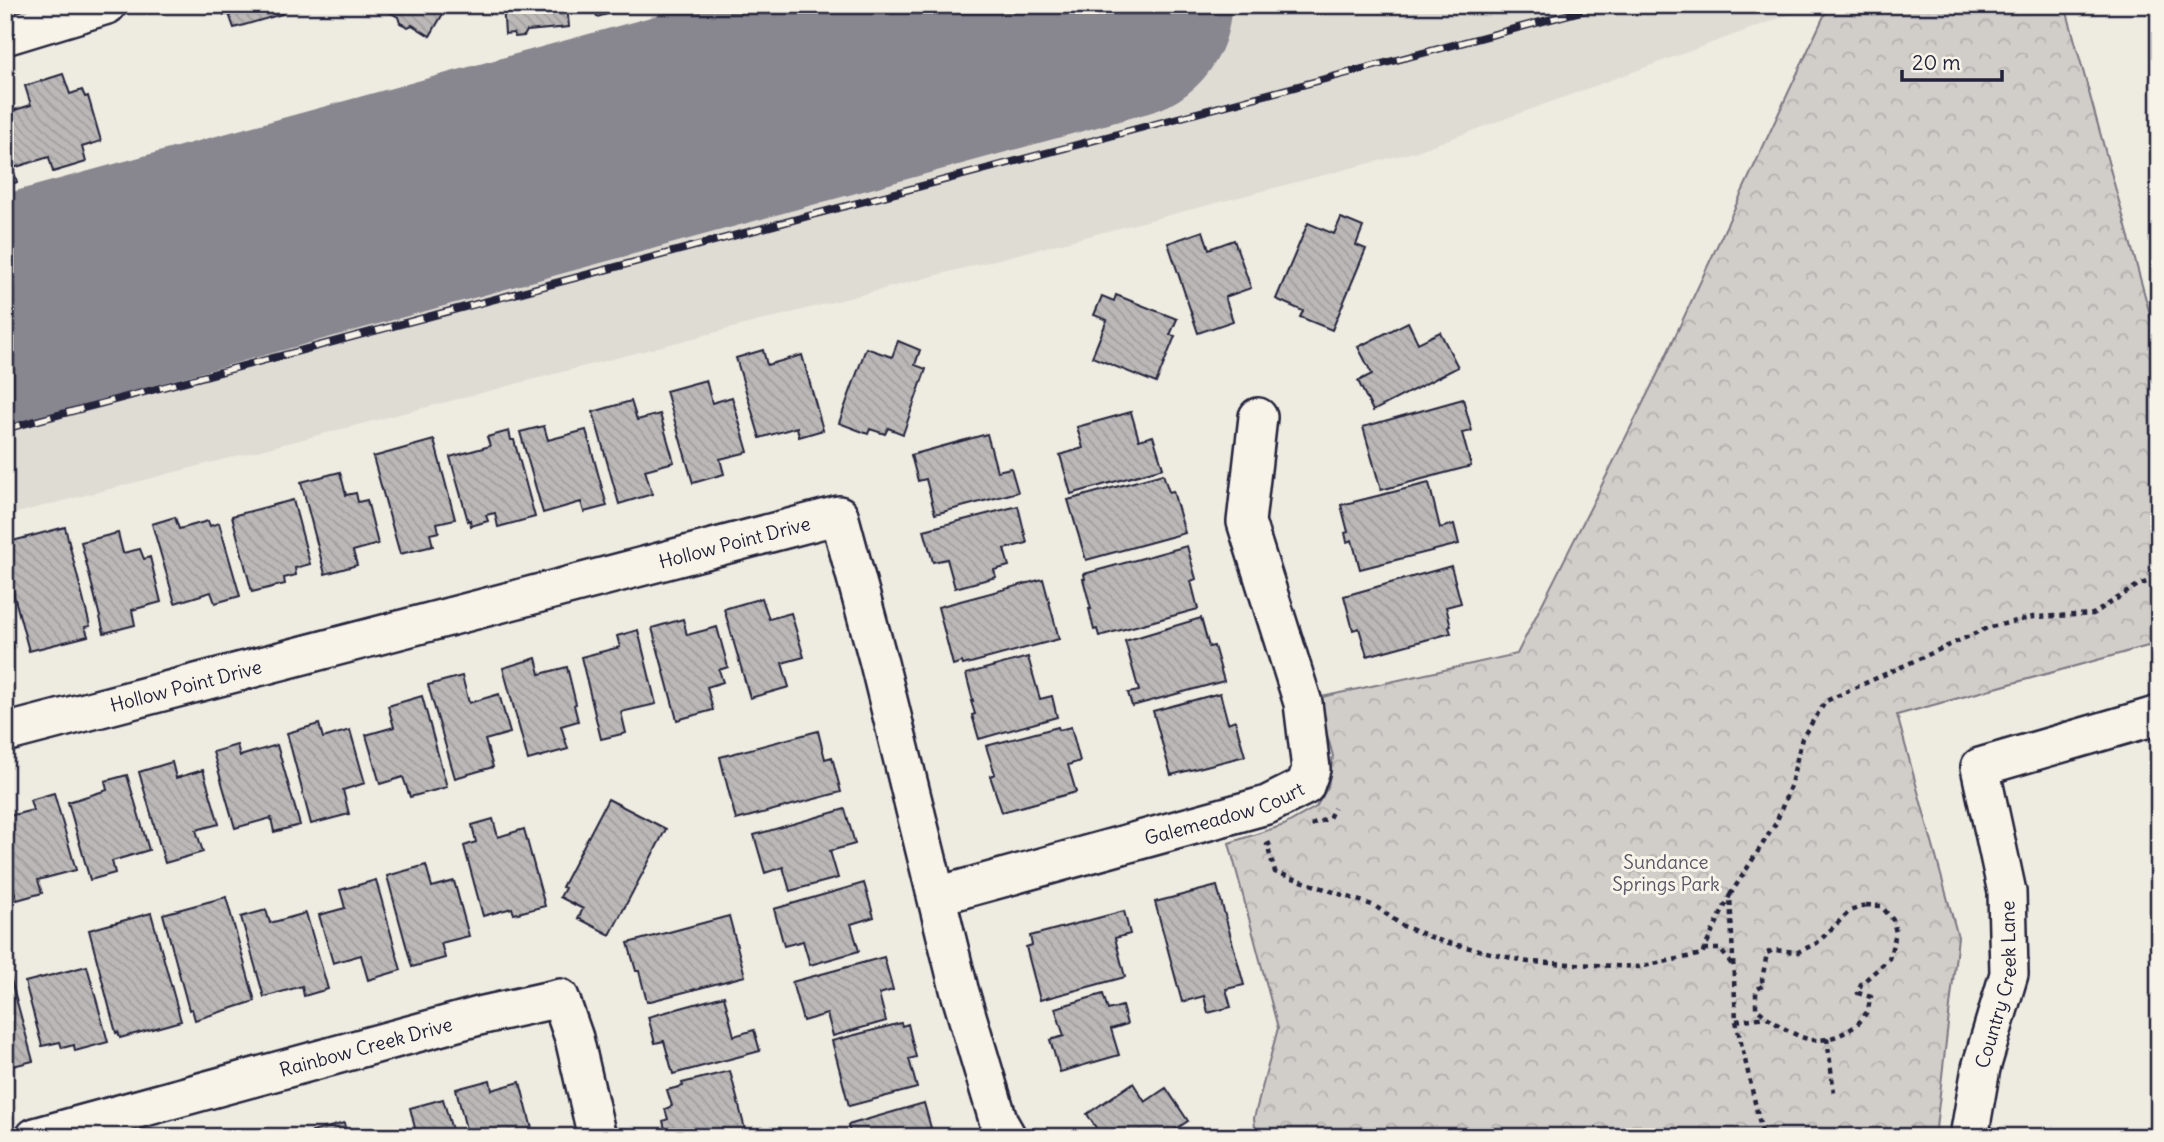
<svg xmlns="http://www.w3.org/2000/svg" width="2164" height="1142" font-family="Delius,sans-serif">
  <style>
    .built { fill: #dfdcd4 }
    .park { fill: url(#park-crowns); stroke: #7a7882; stroke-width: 2 }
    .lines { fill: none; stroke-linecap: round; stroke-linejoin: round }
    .runway { stroke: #88868e; stroke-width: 224 }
    .building { fill: url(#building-back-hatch); stroke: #22223b; stroke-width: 2 }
    .minor-casing { stroke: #22223b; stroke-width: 42 }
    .path { stroke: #22223b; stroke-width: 4.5; stroke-dasharray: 5 5; stroke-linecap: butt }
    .minor { stroke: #f7f3e8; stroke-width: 37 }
    .rail-casing { stroke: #22223b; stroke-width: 8 }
    .rail { stroke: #f7f3e8; stroke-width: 5; stroke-dasharray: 16; stroke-linecap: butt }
    .labels { text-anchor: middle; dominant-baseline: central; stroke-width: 6; stroke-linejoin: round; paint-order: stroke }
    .street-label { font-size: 19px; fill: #22223b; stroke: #f7f3e8 }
    .park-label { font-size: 19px; fill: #575566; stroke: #f7f3e8 }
  </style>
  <defs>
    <pattern id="park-crowns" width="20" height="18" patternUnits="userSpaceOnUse" patternTransform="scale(1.75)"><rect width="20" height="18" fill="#d1cdc9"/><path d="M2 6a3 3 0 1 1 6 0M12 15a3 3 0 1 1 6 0" fill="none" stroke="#b3b0ae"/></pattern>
    <pattern id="building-back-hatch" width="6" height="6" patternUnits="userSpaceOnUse" patternTransform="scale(1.75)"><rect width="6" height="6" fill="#bbb8b7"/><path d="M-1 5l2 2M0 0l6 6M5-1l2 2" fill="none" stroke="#a09e9e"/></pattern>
  </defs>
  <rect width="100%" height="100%" fill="#eeebe1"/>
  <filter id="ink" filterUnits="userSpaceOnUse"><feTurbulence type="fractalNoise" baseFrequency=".0143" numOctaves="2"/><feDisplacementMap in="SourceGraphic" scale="14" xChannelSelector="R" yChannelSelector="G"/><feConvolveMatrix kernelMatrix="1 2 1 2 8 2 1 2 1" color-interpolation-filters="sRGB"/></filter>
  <g filter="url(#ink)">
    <path class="built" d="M752,5H1815L1417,151L5,516V226Z"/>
    <path class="park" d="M1829,5H2065L2159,347V643L1897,715L1958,937L1935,1137H1256L1254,1118L1278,1028L1229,843L1284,825L1316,807L1328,787L1333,756L1317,698L1517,654L1658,373Z"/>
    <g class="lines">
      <path class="runway" d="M5,310L1119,5"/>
    </g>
    <path class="building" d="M221,5H280L282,14L234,28L229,14L224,15Z
      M377,5H448L430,36L412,25L408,27L400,23L398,17Z
      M503,5H567L569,27L527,31L524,36L515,37L513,33L505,34Z
      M594,5H640L638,9L628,12L625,9L597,17Z
      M63,74L70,94L82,90L85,97L88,96L101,141L82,147L86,162L53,172L49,157L13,168L17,182L5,186V113L31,105L25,86Z
      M1341,218L1363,227L1356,245L1366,249L1332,330L1300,317L1303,311L1276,299L1308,223L1334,234Z
      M1203,231L1209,249L1234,240L1251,288L1225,297L1233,321L1198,333L1168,243Z
      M1116,295L1177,319L1170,335L1175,336L1156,383L1092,357L1107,320L1094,315L1102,296L1114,301Z
      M1408,322L1418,343L1440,332L1458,367L1373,411L1358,381L1372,374L1358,347Z
      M898,341L920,350L915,365L926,369L903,434L888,428L885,434L870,429L868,434L839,423L866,348L892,357Z
      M763,350L767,365L802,355L823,430L799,437L797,427L760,438L736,358Z
      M706,380L712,403L732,397L748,452L720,459L724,474L693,483L666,391Z
      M1463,399L1472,431L1462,433L1471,466L1381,490L1363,427Z
      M631,401L637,420L660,414L674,462L645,470L652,494L619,504L593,412Z
      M1131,412L1139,440L1153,436L1163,468L1071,494L1060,455L1083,448L1077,427Z
      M544,426L548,440L586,430L607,506L584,512L581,502L543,513L520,432Z
      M509,431L511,440H514L535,517L498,527L495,513L486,515L488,521L471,526L470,520L468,521L450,457L490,446L487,437Z
      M987,434L997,471L1011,468L1018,492L935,514L926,479L918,481L911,455Z
      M434,440L455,519L437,523L439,532L430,534L433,546L400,554L373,457Z
      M340,472L346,495L356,493L358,502L367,500L378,544L353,551L357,565L325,574L301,482Z
      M1163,474L1169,492L1173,491L1185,533L1086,560L1068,500Z
      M1429,483L1440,528L1454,524L1459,544L1360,569L1352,540L1347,542L1345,533L1348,532L1341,505Z
      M293,500L310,564L295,568L296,575L284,578L285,584L252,592L232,516Z
      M1018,506L1027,543L1004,549L1009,566L994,570L996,577L955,588L947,559L933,562L924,530Z
      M175,517L179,529L208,521L210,526L219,523L240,596L215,603L211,592L175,603L152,524Z
      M65,527L90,626L85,627L88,636L29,651L5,562V543Z
      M118,533L123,553L140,549L144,559L150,557L161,602L132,610L135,625L104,633L81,542Z
      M1187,546L1196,579L1191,581L1198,609L1099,636L1097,629L1094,630L1089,609H1091L1083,579H1085L1084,574Z
      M1451,566L1461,603L1446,607L1451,626L1449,627L1451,633L1367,656L1359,628L1353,630L1344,596Z
      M1043,579L1059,639L963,665L962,662L953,665L938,607Z
      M762,598L769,619L791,613L804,657L782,663L789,687L750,698L724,609Z
      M1201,618L1209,647L1214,646L1224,681L1132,706L1128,693L1139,691L1125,641Z
      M683,619L687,635L717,627L728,667L719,670L723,682L707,687L713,710L677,720L652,628Z
      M5,621L13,648L5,650Z
      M638,630L656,704L621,712L626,733L601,739L581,657L620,647L617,636Z
      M1028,657L1040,699L1052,696L1057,717L979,739L972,715L975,714L971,701H973L966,674Z
      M536,658L540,674L567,667L576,704L574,705L578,721L561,726L568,749L528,760L503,668Z
      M462,676L469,703L499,694L510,733L485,740L493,767L455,778L428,685Z
      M1220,693L1228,723L1235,720L1245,756L1171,775L1153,711Z
      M422,696L447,787L410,797L403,777L380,784L366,735L394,727L388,706Z
      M319,724L323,738L350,730L365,783L343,790L349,814L311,824L287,733Z
      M1058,727L1059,730L1071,727L1080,761L1068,765L1076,792L1002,812L990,776L995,774L986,746Z
      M818,731L825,759L832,757L841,792L736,820L720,757Z
      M237,745L240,756L277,745L300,825L274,832L271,818L235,828L213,752Z
      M172,762L176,778L203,770L219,824L196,830L203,852L165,863L139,772Z
      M127,775L149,850L112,861L115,873L90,880L68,802L107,790L105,781Z
      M54,793L76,870L38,880L42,893L17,900L5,860V817L33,810L30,800Z
      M608,799L666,829L610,935L578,918L583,909L560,897L565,888L562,887Z
      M845,809L855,844L830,851L838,878L790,891L783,867L765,873L754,835Z
      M493,819L498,837L524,829L545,906L514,914L512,908L483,916L464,846L476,842L472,825Z
      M426,865L432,887L454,881L469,936L441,943L445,958L412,967L387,876Z
      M376,880L401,970L368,980L361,955L333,963L319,915L345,908L340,890Z
      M864,883L874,917L851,924L859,951L810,965L803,941L784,946L774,909Z
      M1217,886L1244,985L1226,989L1231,1007L1208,1013L1204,996L1182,1002L1155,902Z
      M226,897L255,1001L195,1020L192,1009L189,1010L163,914Z
      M266,910L270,923L306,913L328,989L304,996L302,986L264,997L241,917Z
      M1124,911L1130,934L1115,938L1125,977L1040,1000L1026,947L1032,945L1030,936Z
      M151,913L181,1021L120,1038L118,1032L116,1033L89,930Z
      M729,916L745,976L647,1002L639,971H636L628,943Z
      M884,957L893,990L879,994L886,1021L833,1036L827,1014L803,1021L792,982Z
      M5,965H7L33,1061L5,1068Z
      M87,966L108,1042L75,1051L74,1045L62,1048L60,1042L42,1046L25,982Z
      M1103,994L1108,1010L1122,1006L1127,1024L1111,1029L1119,1055L1060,1072L1050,1040L1064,1036L1055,1008Z
      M724,996L734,1036L754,1030L760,1051L673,1074L664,1041L655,1043L648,1017Z
      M901,1023L902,1026L908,1024L916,1057L909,1059L917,1088L849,1106L832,1041Z
      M730,1071L746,1133L732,1137H667L663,1121L668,1119L665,1109L672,1106L667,1090L683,1086L682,1083Z
      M490,1080L492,1090L520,1082L534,1137H468L456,1089Z
      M1133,1083L1145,1102L1166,1088L1188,1121L1164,1137H1102L1087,1114Z
      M443,1099L454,1137H397L416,1132L410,1108Z
      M924,1103L931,1128L921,1131L922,1137H851L848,1125Z
      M344,1123L347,1137H313L312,1132Z"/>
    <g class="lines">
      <defs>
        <g id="minor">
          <path d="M5,36L107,5"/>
          <path id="s1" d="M5,733L839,515L879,663L959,989L999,1123L1007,1137"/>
          <path id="s2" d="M937,896L1267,805L1305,786L1311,769L1303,703L1246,522L1258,417"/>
          <path id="s3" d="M35,1137L479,1016L560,998L574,1038L597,1137"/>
          <path id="s4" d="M1969,1137L1981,1068L2009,974L2007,892L1980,767L2159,715"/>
        </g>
      </defs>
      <use href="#minor" class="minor-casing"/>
      <path class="path" d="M1311,825L1329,818L1334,808
        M1271,843L1267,845L1275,872L1375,906L1403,926L1441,941L1528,962L1639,967L1702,954L1730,895L1736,1021L1763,1137
        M1730,895L1776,823L1791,784L1802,738L1826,701L1987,628L2033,617L2093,614L2138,585L2159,578
        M1866,905L1881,906L1893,920L1896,933L1889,959L1861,984L1858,993L1871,997C1869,1002 1869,1009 1866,1013C1857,1030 1832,1041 1814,1040C1797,1039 1768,1019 1756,1008V990L1764,985L1762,980L1767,953L1773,950L1798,952L1817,943L1850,911Z
        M1704,949H1720L1733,966
        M1736,1021L1766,1017
        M1827,1038L1834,1093"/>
      <use href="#minor" class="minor"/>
      <defs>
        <path id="rail" d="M5,429L1604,5"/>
      </defs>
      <use href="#rail" class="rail-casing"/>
      <use href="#rail" class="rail"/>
    </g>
  </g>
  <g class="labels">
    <g class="street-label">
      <text stroke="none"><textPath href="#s1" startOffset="754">Hollow Point Drive</textPath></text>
      <text stroke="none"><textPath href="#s1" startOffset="187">Hollow Point Drive</textPath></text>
      <text stroke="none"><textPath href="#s2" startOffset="299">Galemeadow Court</textPath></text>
      <text stroke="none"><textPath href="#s4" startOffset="156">Country Creek Lane</textPath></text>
      <text stroke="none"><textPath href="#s3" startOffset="343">Rainbow Creek Drive</textPath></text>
    </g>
    <g class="park-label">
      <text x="1666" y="862">Sundance<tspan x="1666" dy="22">Springs Park</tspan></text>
    </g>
  </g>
  <rect width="2164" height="1142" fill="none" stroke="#f7f3e8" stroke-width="28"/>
  <rect x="14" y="14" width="2136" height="1114" fill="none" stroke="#22223b" stroke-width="2.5" filter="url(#ink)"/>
  <path d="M1902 70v10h100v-10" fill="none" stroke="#22223b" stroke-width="3.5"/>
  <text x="1912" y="70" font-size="21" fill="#22223b" stroke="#f7f3e8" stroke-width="5" paint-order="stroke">20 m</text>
</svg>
